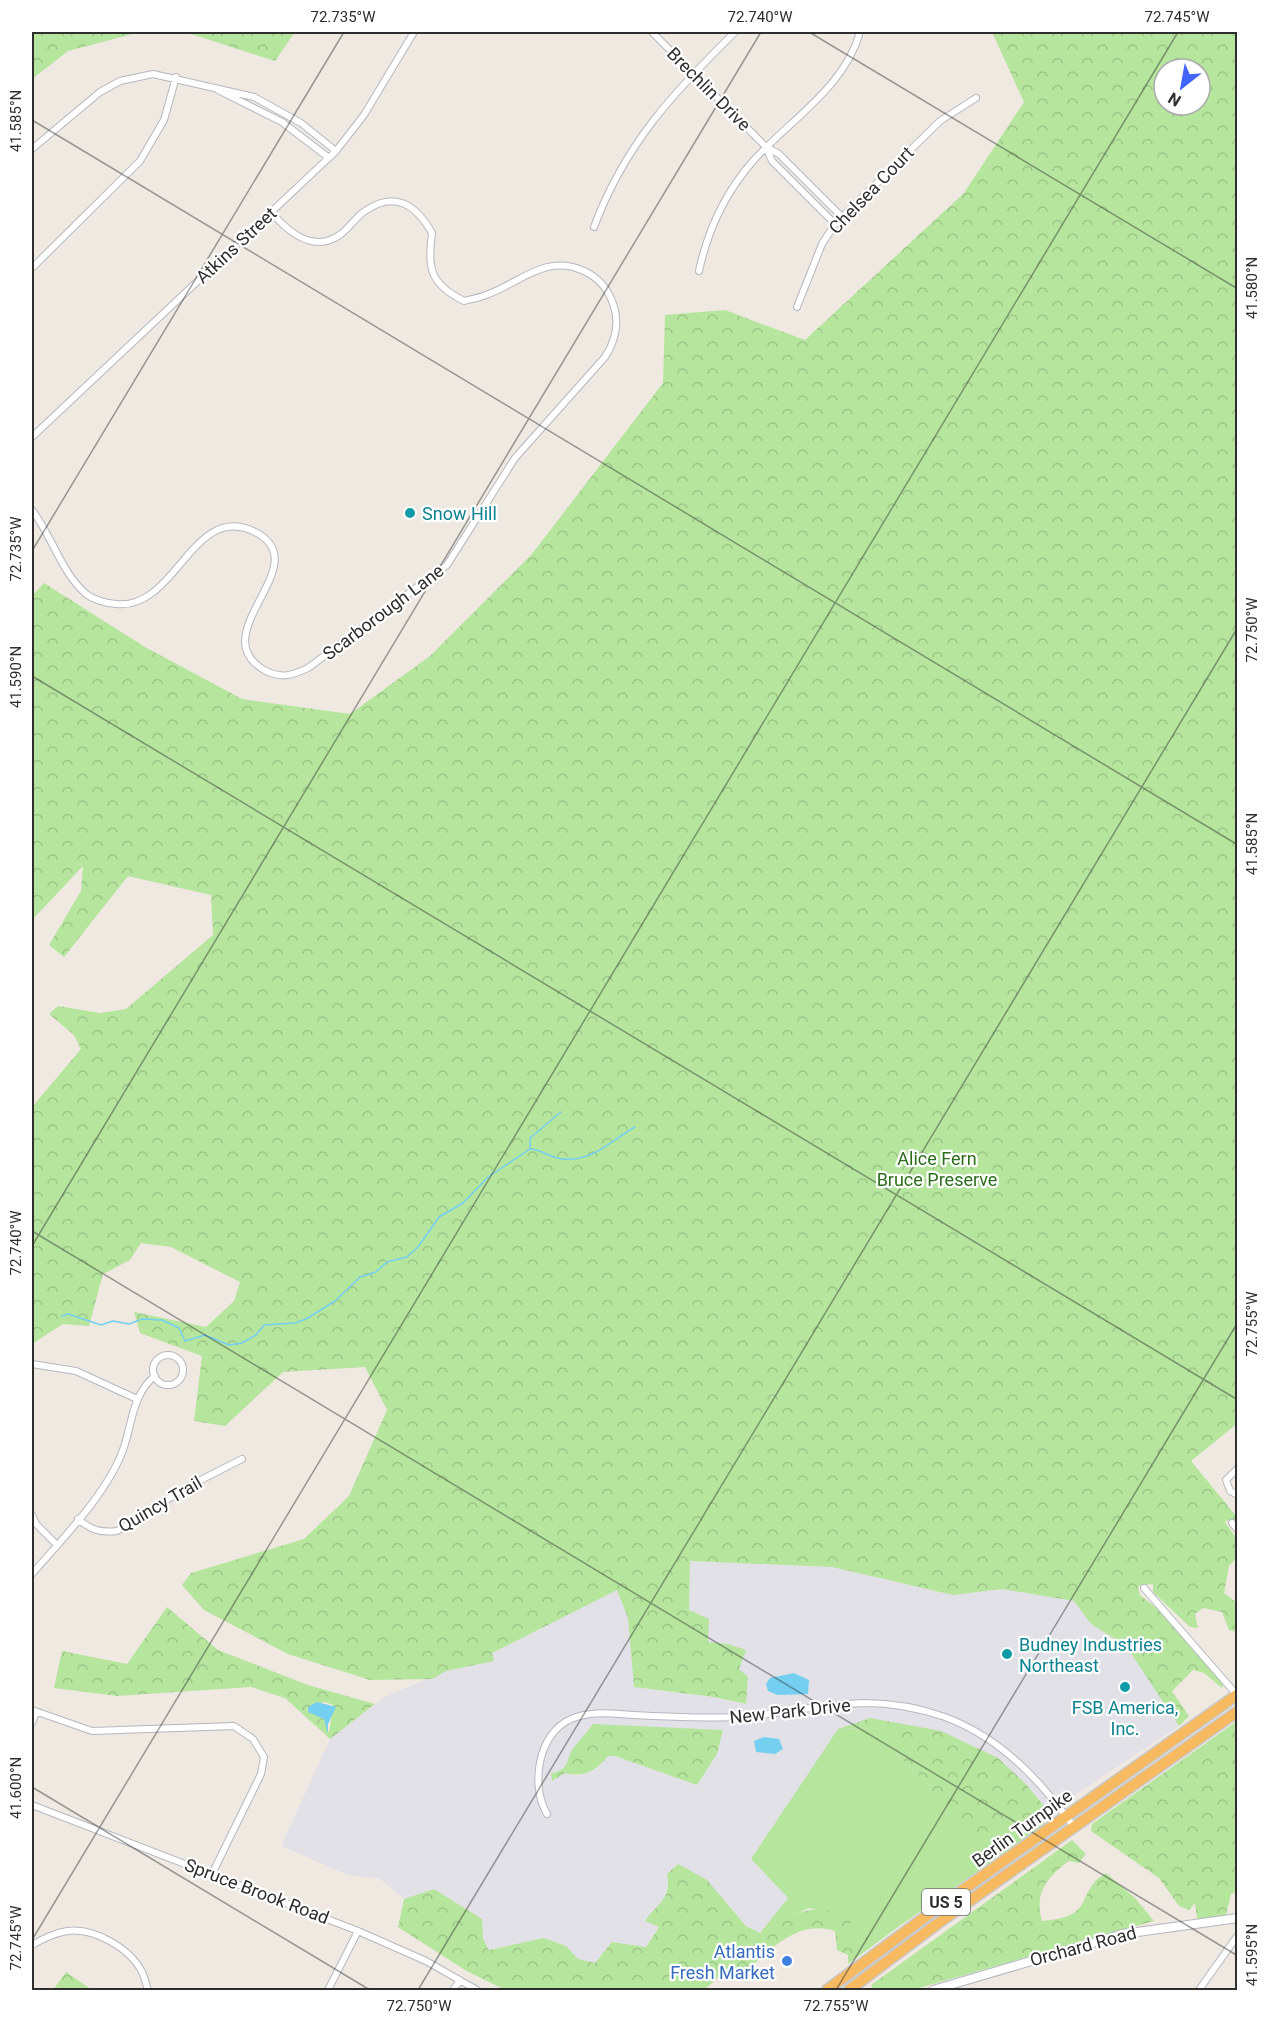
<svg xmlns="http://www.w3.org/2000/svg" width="1269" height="2022" font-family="Roboto,sans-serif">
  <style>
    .industrial { fill: #e3e1e8; fill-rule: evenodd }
    .grass { fill: #b6e59e }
    .forest { fill: url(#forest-crowns); fill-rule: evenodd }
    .water { fill: #75cff0 }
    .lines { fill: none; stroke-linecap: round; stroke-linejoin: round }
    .stream { stroke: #75cff0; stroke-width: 1.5 }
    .minor-casing { stroke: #b4b7c1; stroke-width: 8 }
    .tertiary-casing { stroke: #b4b7c1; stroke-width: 10 }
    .trunk-casing { stroke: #c9c9c9; stroke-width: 13 }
    .minor { stroke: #fff; stroke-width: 6 }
    .tertiary { stroke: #fff; stroke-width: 8 }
    .trunk { stroke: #f8ba60; stroke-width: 10 }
    .ticks { fill: none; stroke: #2e2e2e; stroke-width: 1.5; stroke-opacity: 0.45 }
    .culture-dot { fill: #0f9aa8; stroke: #fff; stroke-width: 2 }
    .shop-dot { fill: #3f7fe0; stroke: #fff; stroke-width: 2 }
    .labels { text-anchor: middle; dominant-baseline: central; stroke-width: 4.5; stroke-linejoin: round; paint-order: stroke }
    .shield { fill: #fff; stroke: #6d6d6d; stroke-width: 1.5 }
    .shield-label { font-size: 16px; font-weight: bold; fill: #2e2e2e }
    .street-label { font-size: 18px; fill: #2e2e2e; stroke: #fff }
    .culture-label { font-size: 18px; fill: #0d838f; stroke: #fff; text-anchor: start }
    .park-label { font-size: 18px; fill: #2c6e1b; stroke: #fff }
    .shop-label { font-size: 18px; fill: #366cbe; stroke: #fff; text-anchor: end }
    .neatline { fill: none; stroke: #2e2e2e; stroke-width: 2 }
    .ticks-label { font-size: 15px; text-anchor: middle; fill: #2e2e2e }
  </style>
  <defs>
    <pattern id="forest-crowns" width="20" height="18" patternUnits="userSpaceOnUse" patternTransform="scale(1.5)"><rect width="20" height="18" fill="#b6e59e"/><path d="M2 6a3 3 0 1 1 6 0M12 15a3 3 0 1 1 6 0" fill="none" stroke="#9dc588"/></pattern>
  </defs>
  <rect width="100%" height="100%" fill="#efe9e1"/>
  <path class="industrial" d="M690,1561L832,1567L953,1595L1002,1589L1074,1601L1091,1624L1126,1646L1179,1726L1049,1812L1025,1783L751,1859L788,1898L760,1933L746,1926L724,1899L667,1874L668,1883L665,1897L645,1921L659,1926L646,1947L612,1942L595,1963L578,1959L566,1946L544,1938L489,1950L483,1939L482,1919L434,1889L404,1899L380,1879L348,1875L281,1846L330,1739L386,1696L446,1671L494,1661L492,1653L617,1590L628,1618L635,1687L714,1697L746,1704L739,1669L728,1644L708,1642L689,1611ZM593,1724L717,1754L697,1785L615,1756H608L598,1768L577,1776L565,1773L553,1780L568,1764L572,1751Z"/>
  <path class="grass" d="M872,1728L901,1741L896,1754L928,1784L951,1822L971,1831L990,1845L1006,1838L1004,1830L1016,1822L1044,1825L898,1927H884L856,1942L851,1930V1919L809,1908L796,1914L789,1910L798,1899L788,1898L751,1859L838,1729Z"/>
  <path class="forest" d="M32,32H140L68,51L32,79Z
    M185,32H295L275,61Z
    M992,32H1237L1238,1423L1191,1461L1237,1517V1528L1229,1520L1225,1522L1237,1539L1238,1556L1229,1566L1224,1593L1237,1603L1238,1632L1229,1630L1222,1612L1203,1608L1195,1614L1198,1628L1190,1627L1153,1592V1584L1138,1586L1140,1595L1164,1614L1223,1684L1222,1688L1204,1673L1193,1670L1172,1691L1189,1716L1179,1726L1126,1646L1091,1624L1074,1601L1002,1589L953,1595L832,1567L690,1561L689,1610L709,1619L708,1642L728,1644L746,1650L739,1669L748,1677L746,1704L714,1697L634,1687L628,1618L617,1590L492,1653L494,1661L446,1671L432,1679L370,1680L288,1654L204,1610L182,1585L191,1573L304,1539L349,1496L387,1410L365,1367L283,1372L225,1426L194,1421L202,1356L140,1333L134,1312L206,1327L234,1301L240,1282L171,1247L141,1243L130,1260L103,1274L89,1326L63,1324L32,1344V1107L81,1049L74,1035L49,1014L58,1006L100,1013L126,1009L213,935L211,895L128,876L64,957L49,945L81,891L83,866L32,920V596L44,583L145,647L242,699L350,714L430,656L532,554L663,383L665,315L725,310L805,340L964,193L1024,102ZM1164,69H1200V105H1164Z
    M167,1607L218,1650L308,1685L375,1704L330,1739L285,1698L251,1687L117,1696L54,1688L62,1651L127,1664ZM325,1702L333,1705L329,1733L324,1719L307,1710L308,1707Z
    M870,1718L941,1731L998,1758L1025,1783L1049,1812L1044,1825L1016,1822L1004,1830L1006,1838L981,1852L971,1831L951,1822L928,1784L896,1754L900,1741L872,1728L838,1729Z
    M1237,1721V1891L1231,1894L1226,1915L1200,1920L1197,1918L1195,1903L1189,1910L1179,1906L1159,1878L1091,1831L1092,1824Z
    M593,1724L723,1730L717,1754L697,1785L615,1756H608C596,1771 584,1778 565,1773L552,1781L551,1773C569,1770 565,1763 572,1750C578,1741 587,1733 593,1724Z
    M1072,1840L1086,1854L1079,1863L1069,1861C1047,1877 1034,1893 1042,1921C1098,1917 1074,1892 1106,1873L1135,1898L1154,1921L912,1990H874L871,1985Z
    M678,1864L707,1880L746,1926L760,1933L788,1898L799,1899L789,1910L796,1914C816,1906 833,1908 851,1919V1930L856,1942L884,1927H898L848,1964V1955L837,1950L835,1931C795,1918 767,1954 738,1978L726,1971L704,1990H505L465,1970L398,1927L404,1899L434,1889L482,1919L483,1939L489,1950L544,1938L566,1946L578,1959L595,1963L612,1942L646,1947L659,1927L645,1921C657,1903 672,1900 667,1874Z
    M66,1972L92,1990H53Z"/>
  <path class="water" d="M794,1673L809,1680L808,1694L778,1695L768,1691L766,1684L770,1678Z
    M317,1702L336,1707L328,1724V1734L324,1719L308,1712V1707Z
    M764,1737L779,1739L783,1749L775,1754L756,1752L754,1741Z"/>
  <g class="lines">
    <path class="stream" d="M531,1149C542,1150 551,1158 562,1159C593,1162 610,1141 635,1127
      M62,1316L68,1314L101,1325L113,1321L129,1324L142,1319L162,1320L179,1328L185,1341L205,1335L229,1345L242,1343L256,1335L264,1325L295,1323L306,1319L335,1301L360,1277L376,1272L387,1262L407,1257L418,1247L439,1217L463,1203L488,1177L530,1149V1138L561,1112"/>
    <defs>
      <path id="minor" d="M652,32L766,147L779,154L842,217
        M218,90L282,122L329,158
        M766,147L772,161L835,224
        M32,149L100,92L120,81L153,74L254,97L301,123L336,151
        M594,227C625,144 673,93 735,32
        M32,268L140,161L164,120L176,77
        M699,271C708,229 725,193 753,161C790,120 845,87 860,32
        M797,307L822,244L835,224L940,121L976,98
        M32,437L336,151L364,115L414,32
        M32,510C52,536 61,572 86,594C94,600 106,603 116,604C177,611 193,498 257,533C317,566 200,635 266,671C282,679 293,675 308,668L447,565L515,458L605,357C616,340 620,320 612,301C607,288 597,277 584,271C546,253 520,283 486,295C479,298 471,299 464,301C430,284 427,268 432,233C416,205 395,190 365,211C356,217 350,227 341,234C314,254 289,233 271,212
        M153 1370a15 15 0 1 1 30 0a15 15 0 1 1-30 0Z
        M32,1364L76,1371L137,1399
        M1238,1468L1226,1480L1230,1491L1238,1495
        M32,1515L36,1524L57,1545
        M78,1519C91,1530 100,1533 117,1531L191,1485L242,1459
        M1232,1523L1238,1530
        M32,1574C62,1539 109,1492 124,1447C132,1423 133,1393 155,1376
        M1144,1588L1237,1695
        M32,1710L92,1731L234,1726L253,1739L264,1757L261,1774L212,1874
        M32,1723L36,1712
        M32,1805L358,1931L426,1961L477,1990
        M547,1814C530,1785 538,1733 571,1719C591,1710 614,1714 634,1715C673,1717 713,1719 752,1716C789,1712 827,1704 865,1703C892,1703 919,1708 945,1717C1001,1738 1040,1780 1074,1827
        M32,1945C43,1939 54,1933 67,1931C93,1927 130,1948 142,1972C145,1978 146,1985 148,1990
        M328,1990L358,1931
        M453,1990L460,1980
        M1199,1990L1238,1935"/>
      <path id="tertiary" d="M933,1990L1123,1934L1238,1918"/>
      <path id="trunk" d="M827,1990L929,1914L1238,1694
        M849,1990L937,1924L1238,1711"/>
    </defs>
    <use href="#minor" class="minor-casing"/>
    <use href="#tertiary" class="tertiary-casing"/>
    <use href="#trunk" class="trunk-casing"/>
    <use href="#minor" class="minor"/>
    <use href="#tertiary" class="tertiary"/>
    <use href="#trunk" class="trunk"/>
  </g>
  <path class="ticks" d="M809,32L1238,289M32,120L1238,845M32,551L344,32M32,676L1238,1400M32,1231L1238,1956M32,1246L761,32M32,1787L370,1990M32,1940L1178,32M418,1990L1238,627M836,1990L1238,1322"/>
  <g class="culture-dot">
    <circle cx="410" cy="513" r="6"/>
    <circle cx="1007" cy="1654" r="6"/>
    <circle cx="1125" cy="1687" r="6"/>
  </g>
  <circle class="shop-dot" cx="787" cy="1961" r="6"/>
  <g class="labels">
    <rect class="shield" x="922" y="1889" width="48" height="26" rx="4.5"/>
    <g class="shield-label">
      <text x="946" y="1902">US 5</text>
    </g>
    <g class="street-label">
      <text transform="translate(709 89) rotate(45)">Brechlin Drive</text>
      <text transform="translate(871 190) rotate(-46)">Chelsea Court</text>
      <text transform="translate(236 245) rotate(-43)">Atkins Street</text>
      <text transform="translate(383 612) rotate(-37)">Scarborough Lane</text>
      <text transform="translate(160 1504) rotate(-30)">Quincy Trail</text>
      <text transform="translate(790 1711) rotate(-6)">New Park Drive</text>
      <text transform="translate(1022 1828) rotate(-36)">Berlin Turnpike</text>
      <text transform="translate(257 1891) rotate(21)">Spruce Brook Road</text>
      <text transform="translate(1083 1946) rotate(-15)">Orchard Road</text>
    </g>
    <g class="culture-label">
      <text x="422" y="513">Snow Hill</text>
      <text x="1019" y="1644">Budney Industries<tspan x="1019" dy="21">Northeast</tspan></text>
      <text x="1125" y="1707" text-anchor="middle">FSB America,<tspan x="1125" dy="21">Inc.</tspan></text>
    </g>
    <g class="park-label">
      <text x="937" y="1158">Alice Fern<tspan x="937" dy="21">Bruce Preserve</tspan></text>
    </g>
    <g class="shop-label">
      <text x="775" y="1951">Atlantis<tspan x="775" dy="21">Fresh Market</tspan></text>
    </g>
  </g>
  <rect width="1269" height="2022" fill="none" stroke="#ffffff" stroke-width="66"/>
  <g transform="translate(1182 87) rotate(211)"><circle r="28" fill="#ffffff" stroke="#ababab" stroke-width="1.5"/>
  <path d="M0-4.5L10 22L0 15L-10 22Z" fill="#4264fb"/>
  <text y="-9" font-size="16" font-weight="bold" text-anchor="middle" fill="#2e2e2e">N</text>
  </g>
  <rect x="33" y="33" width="1203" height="1956" class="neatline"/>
  <g class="ticks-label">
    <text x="343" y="22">72.735°W</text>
    <text x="760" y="22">72.740°W</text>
    <text x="1177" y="22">72.745°W</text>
    <text transform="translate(16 121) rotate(-90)" y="5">41.585°N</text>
    <text transform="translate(1252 288) rotate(-90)" y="5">41.580°N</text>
    <text transform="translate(16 549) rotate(-90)" y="5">72.735°W</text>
    <text transform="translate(1252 630) rotate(-90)" y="5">72.750°W</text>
    <text transform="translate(16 677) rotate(-90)" y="5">41.590°N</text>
    <text transform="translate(1252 844) rotate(-90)" y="5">41.585°N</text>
    <text transform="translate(16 1243) rotate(-90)" y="5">72.740°W</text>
    <text transform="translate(1252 1324) rotate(-90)" y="5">72.755°W</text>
    <text transform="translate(16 1788) rotate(-90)" y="5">41.600°N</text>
    <text transform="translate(16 1938) rotate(-90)" y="5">72.745°W</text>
    <text transform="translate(1252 1955) rotate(-90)" y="5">41.595°N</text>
    <text x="419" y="2011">72.750°W</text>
    <text x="836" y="2011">72.755°W</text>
  </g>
</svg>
